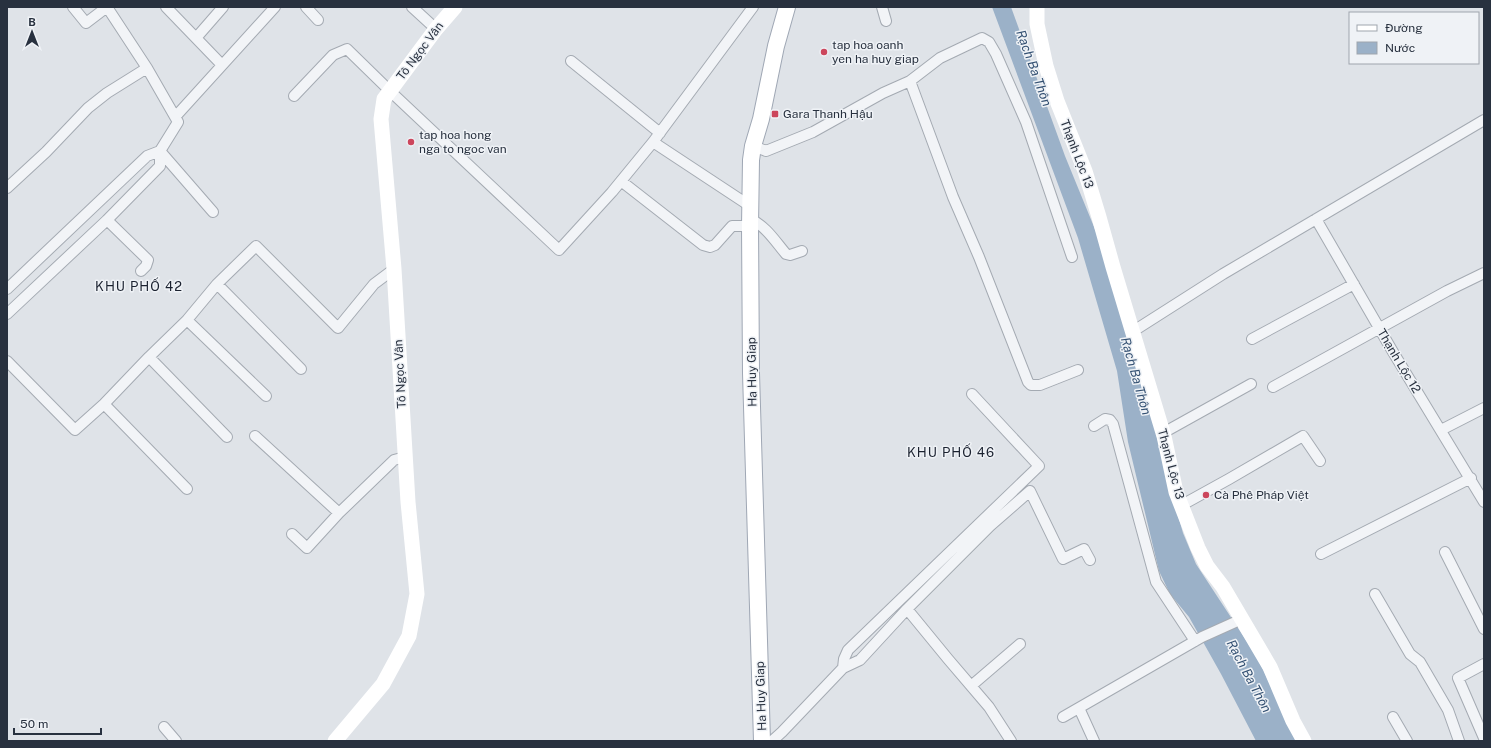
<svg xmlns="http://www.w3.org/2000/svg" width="1491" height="748" font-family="'Public Sans',sans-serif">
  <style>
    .water { fill: #9bb1c8 }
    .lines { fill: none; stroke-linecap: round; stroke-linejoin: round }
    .street-casing { stroke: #a4aab2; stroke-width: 12 }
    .primary-casing { stroke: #9fa7b4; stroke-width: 18 }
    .street { stroke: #f2f4f7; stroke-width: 10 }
    .secondary { stroke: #fff; stroke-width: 15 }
    .primary { stroke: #fff; stroke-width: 16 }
    .poi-dot { fill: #cc465c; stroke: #eff2f6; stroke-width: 1.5 }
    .labels { text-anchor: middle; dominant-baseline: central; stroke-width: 3; stroke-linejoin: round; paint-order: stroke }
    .poi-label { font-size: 12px; fill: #28313f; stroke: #eff2f6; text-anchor: start }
    .street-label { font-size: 12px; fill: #28313f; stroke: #eff2f6 }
    .water-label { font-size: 13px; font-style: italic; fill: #335072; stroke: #eff2f6 }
    .neighbourhood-label { font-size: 13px; letter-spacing: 1px; fill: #1b2230; stroke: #eff2f6 }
  </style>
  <rect width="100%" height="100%" fill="#dfe3e8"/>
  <path class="water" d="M992,7H1011L1065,156L1101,244L1131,331L1165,470L1183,533L1196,564L1257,657L1297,741H1256L1221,674L1189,617L1170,594L1159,571L1128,442L1117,371L1078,238Z"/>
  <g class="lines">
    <defs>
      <path id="street" d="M73,7L86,23L107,7
        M166,7L222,65
        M306,7L318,20
        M412,7L436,29
        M882,7L886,21
        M196,38L223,7
        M571,61L660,133
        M910,81L953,197L979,257L1028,382L1031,385H1040L1078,370
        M294,96L333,55L347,49L390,91L559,250L612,192L653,142L753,7
        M176,116L275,7
        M653,142L750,206
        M753,146L766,151L813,132L883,93L910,81L940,58L982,38L989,42L996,54L1026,122L1072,257
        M160,151L213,212
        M621,181L703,245L710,247L715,245L732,226H750
        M7,188L46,152L88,108L107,93L147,68
        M750,219C766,226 775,241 786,254L790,255L802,251
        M1316,219L1393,352L1484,502
        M107,220L148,260L146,266L141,271
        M217,284L301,369
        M7,289L147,156L160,151
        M7,314L107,220L160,166V151L178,122L147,68L107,7
        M187,320L266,396
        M1132,332L1223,274L1484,120
        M1252,339L1354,284
        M149,357L227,437
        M7,361L75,430L104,404L149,357L187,320L217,284L256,246L338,328L374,284L394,269
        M1273,387L1447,291L1484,273
        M104,404L187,489
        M1094,426L1105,419L1110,420L1113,424L1156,582L1195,641
        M1441,430L1484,408
        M1163,433L1251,384
        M255,436L339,513L394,460L405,457
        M1182,505L1229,479L1303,436L1320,461
        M292,534L307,548L339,513
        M1445,552L1484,629
        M1321,554L1471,478
        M1375,594L1410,654L1420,662L1448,710L1459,741
        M907,609L948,659L989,707L1011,741
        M1484,664L1458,678L1484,738
        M843,668L844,659L848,650L1039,466L972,394
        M971,686L1020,644
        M1079,708L1094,741
        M1063,717L1202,637L1242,619
        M1393,717L1407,741
        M164,727L176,741
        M772,741L782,732L843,668L860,660L907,609L990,526L1030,491L1063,559L1084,549L1090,560"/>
      <path id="primary" d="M762,741L751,373L750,226L751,160L753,146L761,119L776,46L787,7"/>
    </defs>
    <use href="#street" class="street-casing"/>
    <use href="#primary" class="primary-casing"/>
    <use href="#street" class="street"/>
    <path class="secondary" d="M1037,7V24L1046,66L1057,101L1085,171L1099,217L1113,267L1164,436L1176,492L1198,548L1207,566L1223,587L1270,667L1293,721L1304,741
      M335,741L383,684L409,636L417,594L408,502L394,269L381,119L384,99L436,29L455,7"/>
    <use href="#primary" class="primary"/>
  </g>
  <g class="poi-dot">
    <circle cx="824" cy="52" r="4"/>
    <rect x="771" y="110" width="8" height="8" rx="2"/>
    <circle cx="411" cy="142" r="4"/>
    <circle cx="1206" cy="495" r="4"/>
  </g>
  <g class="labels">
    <g class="poi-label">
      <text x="832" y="45">tap hoa oanh<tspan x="832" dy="14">yen ha huy giap</tspan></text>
      <text x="783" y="114">Gara Thanh Hậu</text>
      <text x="419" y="135">tap hoa hong<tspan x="419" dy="14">nga to ngoc van</tspan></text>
      <text x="1214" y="495">Cà Phê Pháp Việt</text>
    </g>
    <g class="street-label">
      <text transform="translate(420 51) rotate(-53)">Tô Ngọc Vân</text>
      <text transform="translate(1077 154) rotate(69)">Thạnh Lộc 13</text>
      <text transform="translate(1399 361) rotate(59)">Thạnh Lộc 12</text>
      <text transform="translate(752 372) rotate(-91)">Ha Huy Giap</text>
      <text transform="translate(400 374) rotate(-93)">Tô Ngọc Vân</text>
      <text transform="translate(1171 464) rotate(75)">Thạnh Lộc 13</text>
      <text transform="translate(761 696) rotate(-92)">Ha Huy Giap</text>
    </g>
    <g class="water-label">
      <text transform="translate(1034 68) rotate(70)">Rạch Ba Thôn</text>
      <text transform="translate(1136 376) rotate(74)">Rạch Ba Thôn</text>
      <text transform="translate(1249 676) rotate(62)">Rạch Ba Thôn</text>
    </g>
    <g class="neighbourhood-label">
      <text x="139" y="286">KHU PHỐ 42</text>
      <text x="951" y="452">KHU PHỐ 46</text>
    </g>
  </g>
  <rect width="1491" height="748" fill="none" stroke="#28313f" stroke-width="16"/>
  <rect x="1349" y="12" width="130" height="52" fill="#eff2f6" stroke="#9fa5ad"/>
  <rect x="1357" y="25" width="20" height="6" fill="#ffffff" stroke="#9fa5ad"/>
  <text x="1385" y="32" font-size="12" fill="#28313f">Đường</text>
  <rect x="1357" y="42" width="20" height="12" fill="#9bb1c8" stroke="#9fa5ad"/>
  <text x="1385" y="52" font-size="12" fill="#28313f">Nước</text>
  <g transform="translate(32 32)" stroke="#eff2f6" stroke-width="3" paint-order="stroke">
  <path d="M0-3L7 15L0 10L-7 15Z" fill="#28313f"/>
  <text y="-6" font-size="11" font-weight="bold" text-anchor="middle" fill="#28313f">B</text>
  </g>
  <path d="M14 728v6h87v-6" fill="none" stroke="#28313f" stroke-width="2"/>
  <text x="20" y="728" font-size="12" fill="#28313f" stroke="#eff2f6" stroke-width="3" paint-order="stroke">50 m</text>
</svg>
